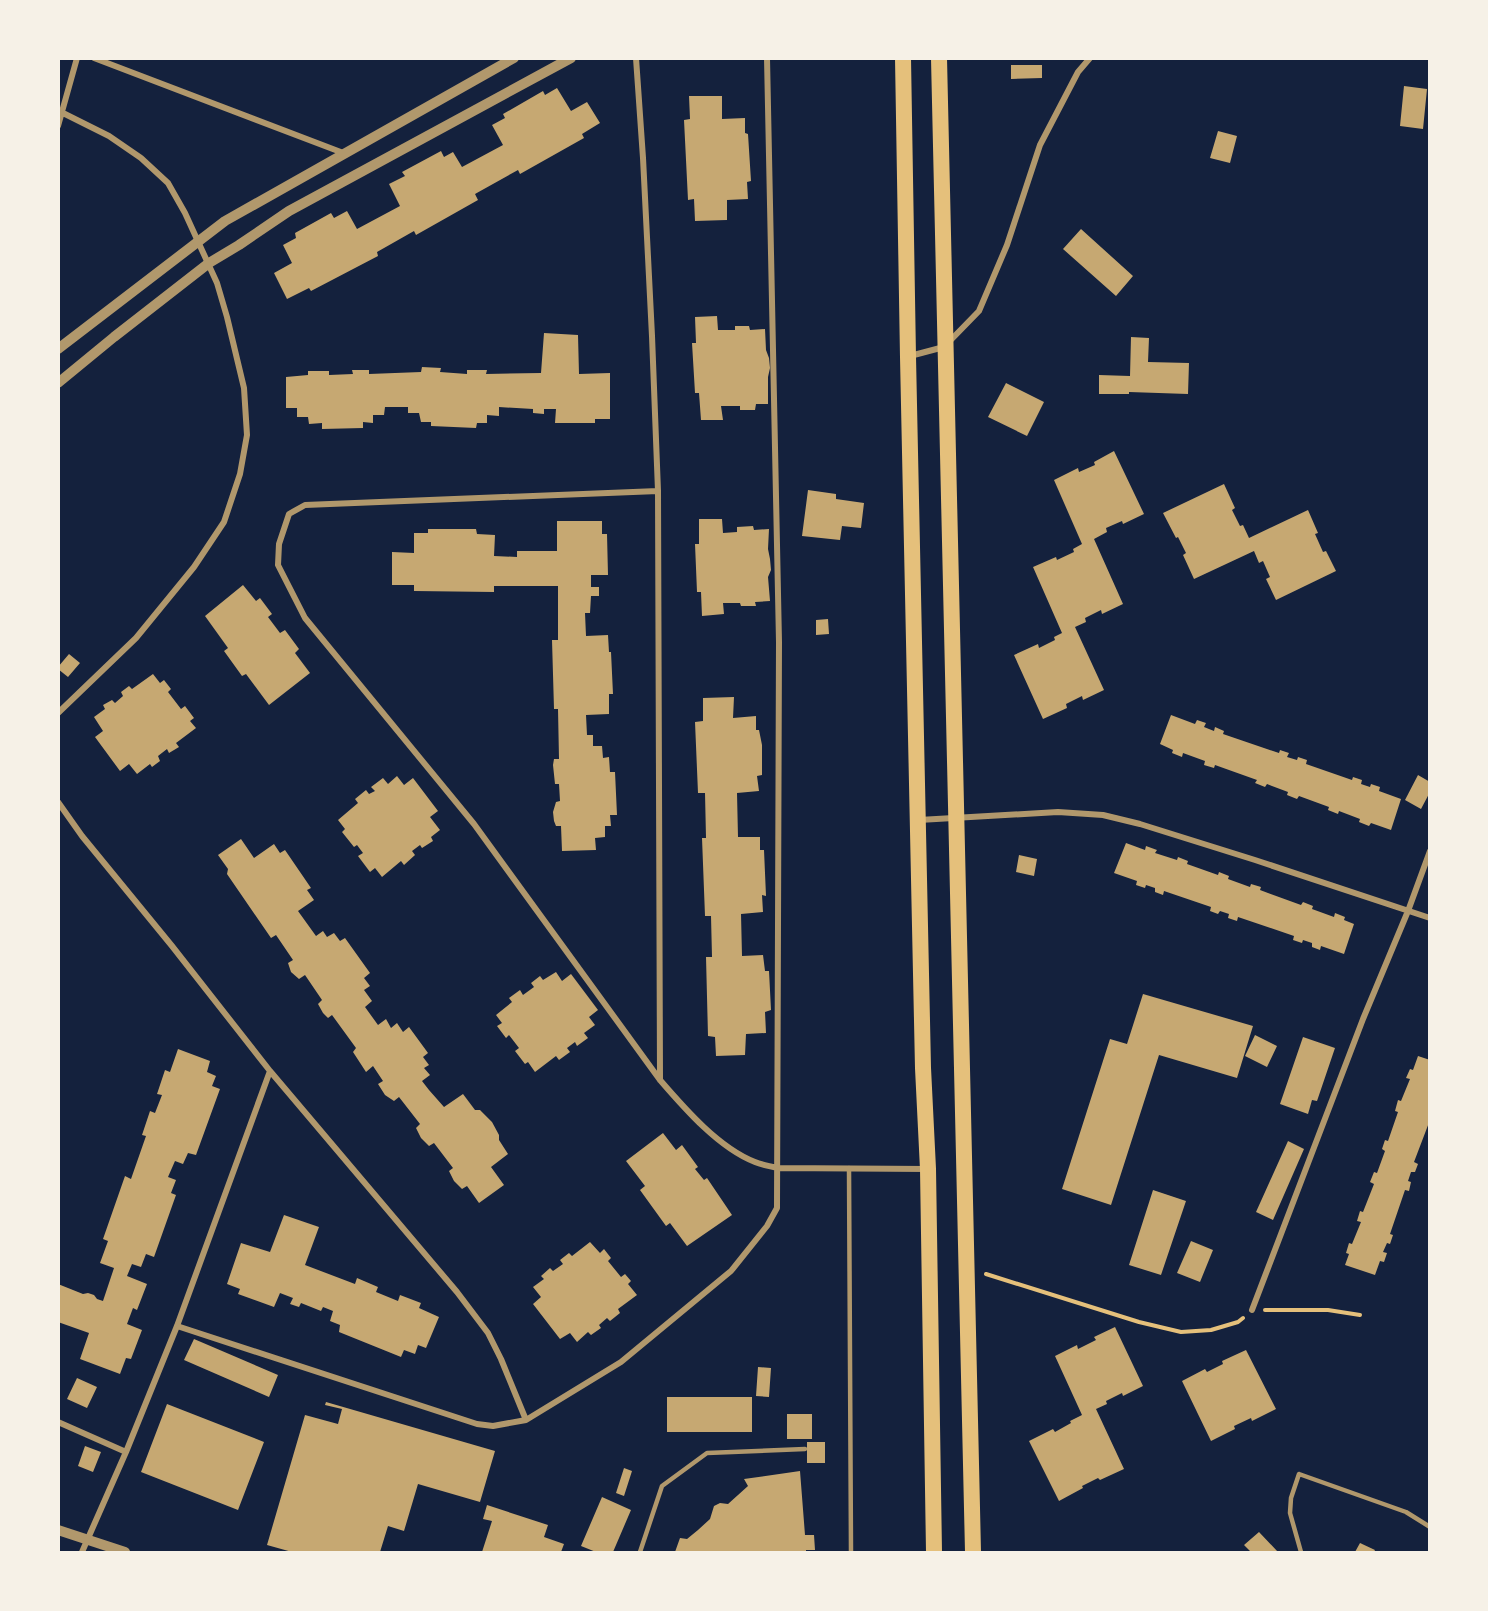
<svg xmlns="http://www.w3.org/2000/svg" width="1488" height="1611" font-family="'Noto Sans',sans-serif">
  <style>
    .building { fill: #c6a872 }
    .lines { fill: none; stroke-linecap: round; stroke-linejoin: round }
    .path { stroke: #e5c07b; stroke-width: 4 }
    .service { stroke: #b1986c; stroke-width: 4.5 }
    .minor { stroke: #b1986c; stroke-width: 6 }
    .tertiary { stroke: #b1986c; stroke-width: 10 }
    .trunk { stroke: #e5c07b; stroke-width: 16 }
  </style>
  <rect width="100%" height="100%" fill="#14213d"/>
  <path class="building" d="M1011,65H1042V78L1011,79Z
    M1404,86L1427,89L1423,129L1400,126Z
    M557,88L571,111L587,102L600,123L582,134L584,138L520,174L518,170L475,194L478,200L416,235L414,231L377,252L378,256L311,291L309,288L287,299L274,273L292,263L283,245L296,238L295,233L331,213L334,218L347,211L357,229L400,206L389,184L405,176L402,172L441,151L444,157L453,152L462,167L503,145L492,125L505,118L503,114L543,91L545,95Z
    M689,96H722V119L745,118V133L748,134L751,181L747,182L748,199L727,200V220L695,221L694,199L688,200L684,120L690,119Z
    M1218,131L1237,136L1230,163L1210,158Z
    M1081,229L1133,276L1116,296L1063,249Z
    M717,316L718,330H735V326H749L750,330L765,329L766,350L769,358L770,368L768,377V404H756L755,410H740V406H721L723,420H701L699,393H695L692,343H696L695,317Z
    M544,333L578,335L579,374L610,373V419H595V423H555L556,409H544V414L533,413V409L499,407V416L487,415V423H477L476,428L431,426V422H421L419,413H408V407H385L384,415H373V423L363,422V428L322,429V423L309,424L308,417H297V408H286V377L308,375V371H329V375L353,374L352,370H369V374L421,372L422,367L441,368L440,372L467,374V370H487L486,374L541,373Z
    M1131,337L1149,338L1148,362L1189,363L1188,394L1129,392V394H1099V375L1130,376Z
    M1006,383L1044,402L1027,436L988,417Z
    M1114,451L1144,514L1123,524L1122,521L1106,528L1107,532L1094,539L1123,604L1102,614L1101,610L1085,618L1086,622L1075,627L1104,690L1083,700L1082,696L1066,704L1067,708L1043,719L1014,655L1038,644L1039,648L1055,640L1054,637L1062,633L1033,567L1056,557L1057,560L1074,552L1073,549L1082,544L1054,480L1078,468L1079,472L1095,465L1094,462Z
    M1224,484L1235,508L1232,510L1240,526L1243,525L1249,538L1308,510L1318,533L1315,534L1323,552L1326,551L1336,571L1276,600L1266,579L1270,577L1263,561L1259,563L1254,551L1194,579L1183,555L1186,553L1178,537L1176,538L1163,513Z
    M808,490L836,494V499L864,503L861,528L842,526L840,540L802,536Z
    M699,519H722L723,533L737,532V527L753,526L754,530L769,529L768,549L770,559L771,570L768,577L770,601L755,602L756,606H741L740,603H723L724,614L702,616L701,592H697L695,544H699Z
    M557,521H602V534H607L608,575H591V587H599V596H591L590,613H585L586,636L608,635L609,652H611L613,694H609V714L586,715L587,735H593V746H602L603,758L609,757L610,772H615L617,815H610L611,826H605V837L595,838L596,850L562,851L561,826H556L554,821L553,812L556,802L560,801L559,784H555L553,765L554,759H559L558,709H554L552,640H558V586H494V592L414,591V585H392V552L414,553V533H428V529H476L477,534L495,535L494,556L517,557V551H557Z
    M243,585L256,601L260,598L272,614L268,617L280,633L285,630L299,649L295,653L310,673L269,705L246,674L242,676L224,651L228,648L205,616Z
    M828,619L829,634L816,635V620Z
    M69,654L80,663L68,677L58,669V667Z
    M153,674L160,683L164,680L171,689L168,692L181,709L185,706L194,718L190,721L196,728L176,743L179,747L169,753L167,749L158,756L160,761L152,767L150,764L137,774L129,764L120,771L95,737L103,731L94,717L105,709L103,705L112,700L115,703L123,696L121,692L129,686L132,689Z
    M734,697L733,718L756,716V730H759L762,745V775L757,776L759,791L737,793L738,837H760V850H764L766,896L762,895L763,912L741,914L742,956L763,955L765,971H769L771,1010L765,1012L766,1033L746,1034L745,1055L716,1056L715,1037L708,1036L706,957H712L711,916H705L702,838H706L705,793H698L695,722L703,721V698Z
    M1171,715L1195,724L1197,720L1206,723L1204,727L1214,731L1215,727L1224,731L1223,734L1279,753L1280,750L1289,753L1287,757L1297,760L1298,757L1307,760L1306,764L1352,780L1353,777L1362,780L1361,784L1370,787L1371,784L1380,787L1379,791L1401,799L1391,830L1371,823L1369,826L1359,822L1360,819L1339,811L1338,814L1328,810L1329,807L1299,796L1297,799L1287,795L1288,792L1267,784L1265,787L1255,783L1257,780L1215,765L1214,768L1204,765L1205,761L1183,753L1182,757L1172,753L1173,750L1160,744Z
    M1418,775L1430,782V792L1421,809L1405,800Z
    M397,776L404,785L413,778L438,811L430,817L440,830L431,837L433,841L422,848L420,845L412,851L415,855L404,865L401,861L382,877L375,868L370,872L358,856L363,853L357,845L354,847L342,832L345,829L338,820L358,803L355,799L366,790L369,794L375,791L371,787L383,778L388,784Z
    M241,839L254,858L274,844L280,853L285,850L311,888L307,890L314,900L298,911L316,936L323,931L327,937L334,933L340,941L345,938L370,973L364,978L370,986L364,990L372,1001L365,1007L378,1025L386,1019L391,1028L397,1023L403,1032L409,1027L428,1053L423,1057L429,1065L424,1068L430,1075L422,1081L429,1090L444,1107L463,1094L475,1110H480L492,1122L499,1135V1140L508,1154L491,1167L504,1185L479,1203L467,1186L462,1189L454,1181L449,1171L453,1168L434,1143L429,1146L421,1138L416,1128L420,1124L399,1097L394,1101L385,1095L378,1084L383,1081L373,1066L366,1072L353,1052L356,1048L332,1015L328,1018L323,1013L318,1004L322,1000L305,975L299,979L291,972L288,963L293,960L276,935L271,938L227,874L228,869L218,855Z
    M1126,843L1145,850L1146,846L1157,850L1155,853L1177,860L1178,857L1188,861L1187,864L1218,875L1219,872L1229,876L1228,879L1250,887L1251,884L1261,887L1260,890L1301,905L1303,902L1313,906L1312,909L1334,917L1335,913L1345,917L1344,920L1354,924L1344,954L1321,946L1320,950L1312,947V943L1303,940L1302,943L1293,940L1294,936L1238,917L1237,921L1228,918L1229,914L1220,911L1218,914L1210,911L1211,907L1164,891L1163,895L1155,892V888L1146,885L1145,888L1136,885L1137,881L1114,873Z
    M1019,855L1037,859L1034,876L1016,872Z
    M556,972L562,981L571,974L598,1010L589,1017L595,1025L584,1033L588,1038L577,1046L575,1042L567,1048L570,1052L559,1060L556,1056L535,1072L528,1062L525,1064L515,1051L519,1048L509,1035L506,1038L497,1026L502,1023L496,1015L512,1002L509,998L520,990L523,995L534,987L531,983L540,976L543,980Z
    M1143,994L1253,1026L1237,1078L1159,1055L1111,1205L1062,1189L1110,1039L1127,1044Z
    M1255,1035L1277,1046L1267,1067L1245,1056Z
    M1303,1037L1335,1048L1317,1101L1312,1100L1308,1114L1280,1104Z
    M178,1049L210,1061L207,1072L216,1076L212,1086L220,1089L196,1155L188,1153L183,1164L175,1161L168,1177L176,1180L171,1193L176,1195L154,1257L146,1254L141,1267L132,1264L127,1276L147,1284L137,1310L133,1308L127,1324L142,1330L131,1359L126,1358L120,1374L80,1359L89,1333L58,1322V1284L83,1294L88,1293L94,1295L97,1299L103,1301L114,1268L100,1263L108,1241L103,1239L125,1176L131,1179L146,1136L142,1135L150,1111L155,1113L162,1095L157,1094L165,1070L170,1072Z
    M1418,1056L1430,1060V1120L1414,1162L1418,1164L1415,1172H1411L1408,1181L1411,1182L1409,1191L1405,1190L1390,1234L1393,1235L1390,1244L1387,1243L1383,1252L1387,1253L1384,1262L1380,1261L1375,1275L1345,1265L1349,1254L1346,1253L1349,1243L1352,1244L1361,1222L1357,1221L1360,1211L1363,1212L1374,1184L1370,1182L1374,1172L1377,1173L1385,1151L1382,1149L1385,1140L1388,1141L1398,1112L1395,1111L1398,1100L1401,1101L1410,1079L1406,1078L1410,1069L1413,1070Z
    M663,1133L676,1150L682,1145L698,1167L695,1169L704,1180L707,1178L732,1215L687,1246L670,1223L666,1226L640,1190L645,1186L626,1161Z
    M1288,1141L1304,1149L1273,1220L1256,1212Z
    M1153,1190L1186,1201L1161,1275L1129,1265Z
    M284,1215L319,1227L305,1265L355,1284L357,1278L378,1287L376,1292L398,1301L400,1295L421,1303L419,1308L439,1317L426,1348L418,1345L415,1354L404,1350L401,1357L339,1332L340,1325L330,1321L333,1311L323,1307L321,1311L301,1303L299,1307L290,1304L293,1298L280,1293L274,1307L238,1294L240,1289L227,1284L241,1243L270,1252Z
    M1191,1241L1213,1250L1200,1282L1177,1273Z
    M590,1242L600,1253L604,1249L611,1258L608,1261L621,1277L625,1274L631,1281L628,1284L637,1295L618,1309L620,1313L610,1321L607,1318L599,1325L601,1328L591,1335L588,1332L577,1342L570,1333L560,1339L533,1304L541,1297L533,1287L544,1279L541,1276L550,1268L553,1271L563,1264L560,1260L569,1253L572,1256Z
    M1115,1327L1143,1386L1123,1396L1122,1393L1106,1401L1107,1404L1096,1409L1124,1469L1100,1480L1098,1478L1082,1486L1083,1488L1059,1501L1029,1441L1053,1429L1055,1432L1071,1423L1070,1421L1082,1415L1055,1356L1077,1345L1078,1349L1096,1340L1094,1337Z
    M194,1339L278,1375L269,1397L184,1360Z
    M1246,1350L1276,1409L1252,1421L1251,1418L1234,1426L1235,1429L1211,1441L1182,1381L1205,1369L1207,1372L1223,1364L1222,1361Z
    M758,1367L771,1368L769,1397L756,1396Z
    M77,1378L97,1387L87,1408L67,1399Z
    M667,1397H752V1432H667Z
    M326,1402L495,1451L480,1502L418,1484L404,1531L388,1526L380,1552H292L267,1545L305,1415L338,1424L342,1409L325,1405Z
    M167,1404L264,1442L238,1510L141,1472Z
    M787,1414H812V1439H787Z
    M807,1442H825V1463H807Z
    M85,1446L101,1452L93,1472L78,1466Z
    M624,1468L632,1471L624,1496L616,1493Z
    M800,1471L805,1535H814L815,1550H806V1552H675L680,1538L687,1539L698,1530L710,1519L714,1506L720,1503L728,1504L748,1486L744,1479Z
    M602,1497L631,1510L613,1552H596L581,1546Z
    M487,1505L548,1525L544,1537L564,1544L561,1552H482L492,1521L483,1519Z
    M1259,1532L1278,1552H1251L1244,1545Z
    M1360,1543L1375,1550L1374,1552H1355Z"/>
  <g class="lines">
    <path class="path" d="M986,1274L1139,1322L1181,1332L1211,1330L1238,1322L1243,1318
      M1265,1310H1328L1360,1315"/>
    <path class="service" d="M849,1168L851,1552
      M640,1552L662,1486L707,1453L805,1449
      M1301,1552L1290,1513L1291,1498L1299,1474L1406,1512L1430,1527"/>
    <path class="minor" d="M94,58L346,154
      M636,58L643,158L652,336L658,491L660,1080
      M58,126L77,58
      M910,356L944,347L979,311L1007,245L1040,145L1078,72L1090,58
      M658,491L305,505L289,514L279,544L278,565L305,618L474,824L660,1080C685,1109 719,1148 755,1162C762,1165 770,1166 777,1168L927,1169
      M58,713L136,638L194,567L224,522L240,474L247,435L244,388L227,317L217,283L185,213L168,183L141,158L109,136L63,113
      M58,802L82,836L172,946L270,1071L177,1326L126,1452L82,1552
      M919,820L1058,812L1103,815L1140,824L1255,860L1430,918
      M270,1071L457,1292L488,1333L501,1359L526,1420
      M1252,1310L1363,1019L1408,911L1430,851
      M177,1326L477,1424L493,1426L526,1420L621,1362L731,1271L767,1226L777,1208L779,642L767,58
      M58,1422L126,1452"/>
    <path class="tertiary" d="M58,349L225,221L514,58
      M58,383L114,337L209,263L239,245L289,211L571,58
      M58,1530L125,1552"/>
    <path class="trunk" d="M903,58L908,357L923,1068L928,1169L934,1552
      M939,58L973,1552"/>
  </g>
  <rect width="1488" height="1611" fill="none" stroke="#f6f1e7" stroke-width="120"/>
</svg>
